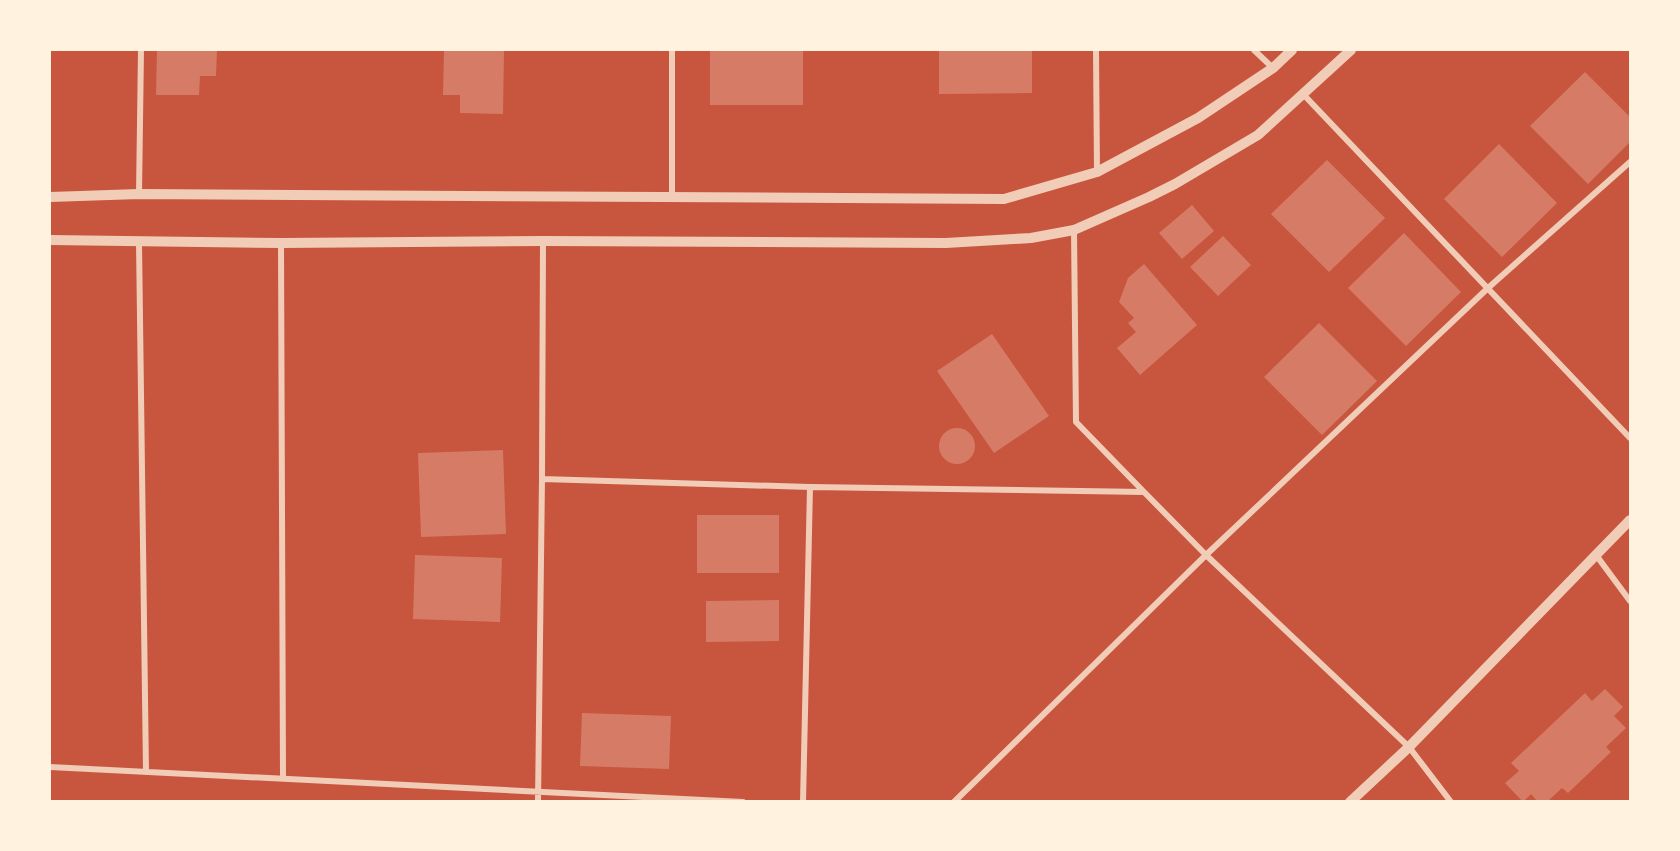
<svg xmlns="http://www.w3.org/2000/svg" width="1680" height="851" font-family="'DM Sans',sans-serif">
  <style>
    .building { fill: #d67c66 }
    .lines { fill: none; stroke-linecap: round; stroke-linejoin: round }
    .minor { stroke: #f1ccb7; stroke-width: 6 }
    .tertiary { stroke: #f1ccb7; stroke-width: 10 }
  </style>
  <rect width="100%" height="100%" fill="#c8553d"/>
  <path class="building" d="M157,50H217L216,76H200L199,95H156Z
    M444,50H504L503,114L460,113V95H443Z
    M710,50H803V105H710Z
    M939,50H1032V93L939,94Z
    M1585,72L1630,117V142L1588,184L1530,126Z
    M1499,144L1557,203L1502,257L1444,199Z
    M1327,160L1385,218L1329,272L1271,214Z
    M1192,205L1214,231L1182,259L1159,233Z
    M1404,233L1461,292L1406,346L1348,288Z
    M1223,236L1251,265L1218,296L1190,267Z
    M1144,264L1197,325L1140,375L1117,348L1136,332L1128,323L1134,318L1119,302L1128,278Z
    M1319,323L1377,381L1322,435L1264,377Z
    M992,334L1049,416L994,453L937,371Z
    M939 446a18 18 0 1 1 36 0a18 18 0 1 1-36 0Z
    M503,450L506,534L421,537L418,453Z
    M697,515H779V573H697Z
    M415,555L502,558L500,622L413,619Z
    M779,600V641L706,642V601Z
    M1605,689L1623,707L1614,716L1626,728L1606,747L1611,752L1568,793L1562,788L1547,802H1538L1531,794L1523,802L1505,783L1519,771L1511,763L1585,693L1592,701Z
    M582,713L671,716L669,769L580,766Z"/>
  <g class="lines">
    <path class="minor" d="M672,50V198
      M1096,50L1097,172
      M1254,50L1273,68
      M1303,94L1630,438
      M139,194L141,50
      M1074,230L1076,422L1144,492
      M139,242L146,772
      M281,243L283,778
      M542,479L810,487L1144,492L1206,555L1409,747L1451,802
      M1596,555L1630,601
      M50,767L743,802
      M538,802L542,479L543,241
      M803,802L810,487
      M954,802L1206,555L1488,288L1630,162"/>
    <path class="tertiary" d="M50,197L139,194L1004,199L1097,172L1198,118L1273,68L1292,50
      M50,240L281,243L543,241L946,243L1031,238L1074,230L1149,197L1175,184L1258,135L1351,50
      M1350,802L1409,747L1630,520"/>
  </g>
  <rect width="1680" height="851" fill="none" stroke="#fff3e0" stroke-width="102"/>
</svg>
